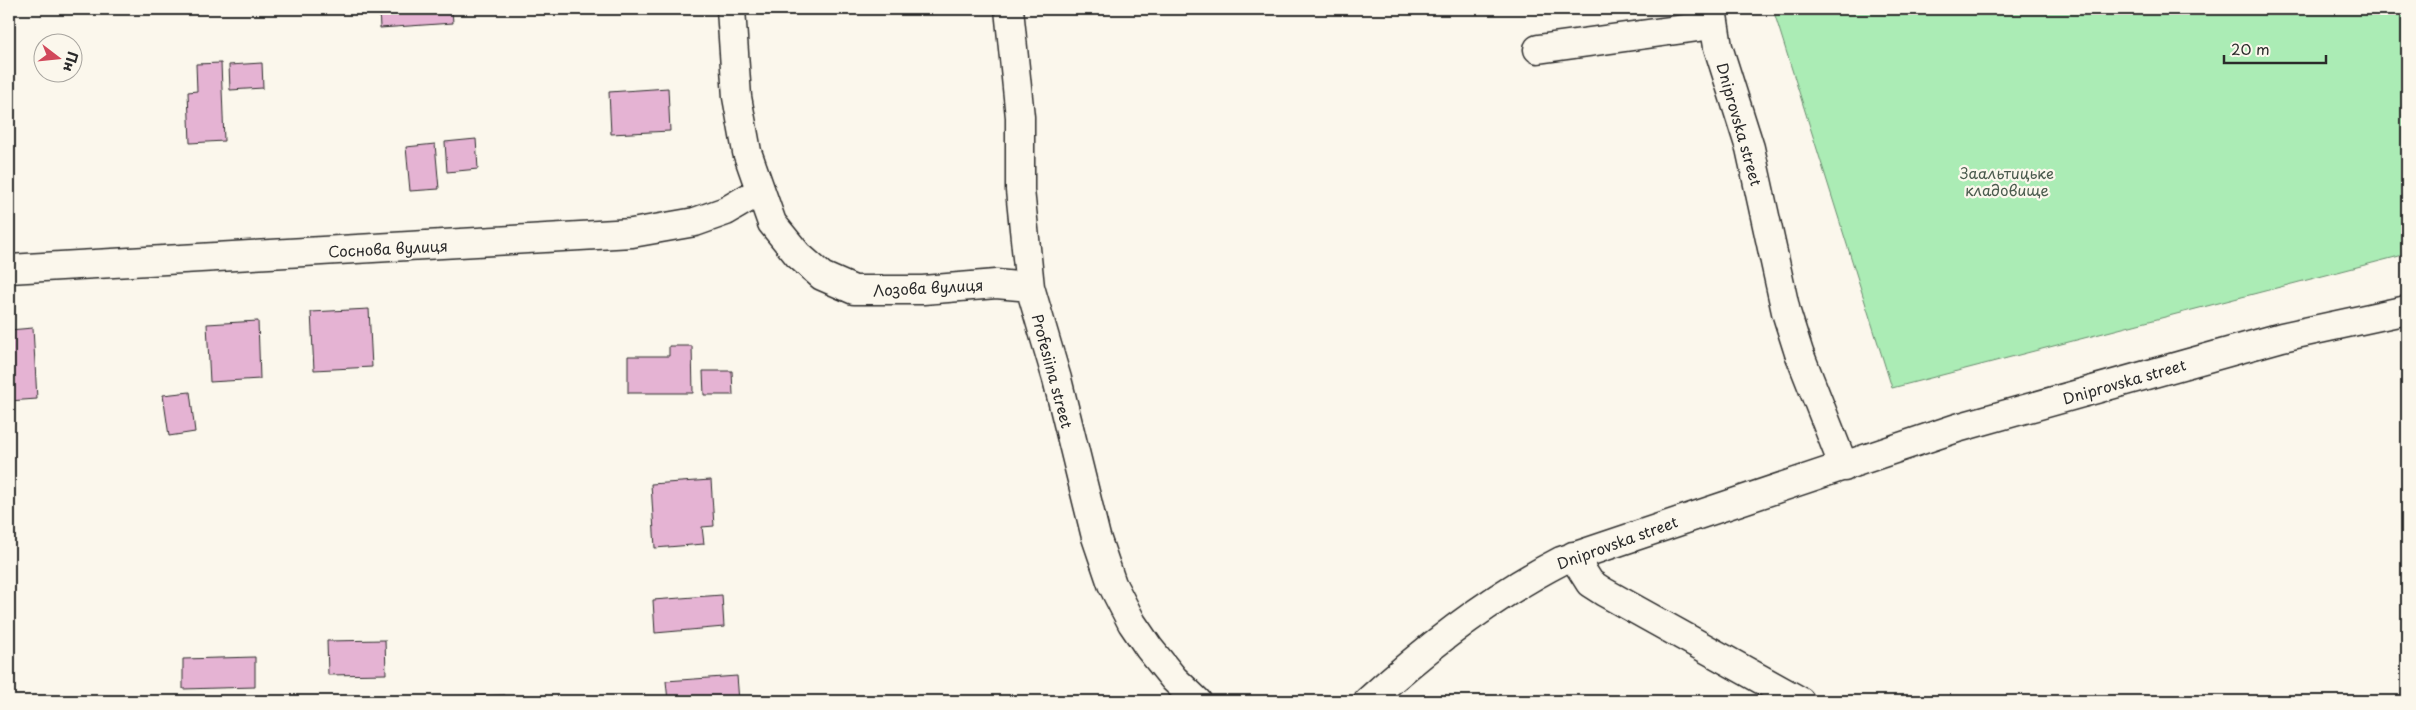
<svg xmlns="http://www.w3.org/2000/svg" width="2416" height="710" font-family="'Playpen Sans',sans-serif">
  <style>
    .green { fill: #abecb5; stroke: #6b8c70 }
    .building { fill: #e5b3d3; stroke: #2b2b2b }
    .lines { fill: none; stroke-linecap: round; stroke-linejoin: round }
    .minor-casing { stroke: #2b2b2b; stroke-width: 31 }
    .minor { stroke: #fbf7ec; stroke-width: 28 }
    .labels { text-anchor: middle; dominant-baseline: central; stroke-width: 4.5; stroke-linejoin: round; paint-order: stroke }
    .street-label { font-size: 15px; fill: #2b2b2b; stroke: #fbf7ec }
    .park-label { font-size: 15px; fill: #4b5b4e; stroke: #fbf7ec }
  </style>
  <rect width="100%" height="100%" fill="#fbf7ec"/>
  <filter id="ink" filterUnits="userSpaceOnUse"><feTurbulence type="fractalNoise" baseFrequency=".02" numOctaves="2"/><feDisplacementMap in="SourceGraphic" scale="10" xChannelSelector="R" yChannelSelector="G"/><feConvolveMatrix kernelMatrix="1 2 1 2 8 2 1 2 1" color-interpolation-filters="sRGB"/></filter>
  <g filter="url(#ink)">
    <path class="green" d="M1773,9H2407V254L1892,388Z"/>
    <path class="building" d="M379,9H452L453,23L380,28Z
      M221,63L224,141L190,143L188,92L197,91L196,64Z
      M262,63L263,88L230,90L229,65Z
      M668,88L670,131L611,134L609,92Z
      M476,139L478,169L447,172L445,142Z
      M435,144L439,189L410,191L406,147Z
      M369,309L372,367L314,370L311,312Z
      M258,321L260,379L210,382L207,324Z
      M33,328L37,399L9,401V330Z
      M669,346H692L693,393H628V356H669Z
      M703,371H732L733,395H704Z
      M190,392L195,432L169,436L163,395Z
      M711,480L714,526L702,527L704,544L655,548L651,484Z
      M722,595L724,627L655,633L653,600Z
      M385,640L386,674L328,675L327,641Z
      M255,657V687L183,689V659Z
      M737,676L739,701H668L666,681Z
      M505,695V701H432V697Z
      M388,699V701H342V700Z"/>
    <g class="lines">
      <defs>
        <path id="minor" d="M731,9L737,97L747,152L772,223L798,255L822,276L854,290H923L996,284L1030,287
          M1009,9L1020,117V190L1030,287L1057,379L1096,537L1112,584L1132,623L1149,648L1174,679L1197,701
          M1712,9L1718,47L1750,148L1786,312L1799,353L1844,467
          M1538,49L1713,25
          M9,269L632,233L695,222L726,211L760,191
          M1573,556L1590,583L1604,592L1800,701
          M1368,701C1426,648 1491,597 1561,561L1957,428L2282,337L2407,310"/>
      </defs>
      <use href="#minor" class="minor-casing"/>
      <use href="#minor" class="minor"/>
    </g>
  </g>
  <g class="labels">
    <g class="street-label">
      <text transform="translate(1740 124) rotate(74)">Dniprovska street</text>
      <text transform="translate(388 248) rotate(-3)">Соснова вулиця</text>
      <text transform="translate(928 287) rotate(-3)">Лозова вулиця</text>
      <text transform="translate(1053 371) rotate(75)">Profesiina street</text>
      <text transform="translate(2124 381) rotate(-16)">Dniprovska street</text>
      <text transform="translate(1617 542) rotate(-20)">Dniprovska street</text>
    </g>
    <g class="park-label">
      <text x="2007" y="172">Заальтицьке<tspan x="2007" dy="17">кладовище</tspan></text>
    </g>
  </g>
  <rect width="2416" height="710" fill="none" stroke="#fbf7ec" stroke-width="30"/>
  <rect x="15" y="15" width="2386" height="680" fill="none" stroke="#2b2b2b" stroke-width="2" filter="url(#ink)"/>
  <g transform="translate(58 58) rotate(106)"><circle r="24" fill="#fbf7ec" stroke="#a8a59f"/>
  <path d="M0-4L9 19L0 12L-9 19Z" fill="#d1495b"/>
  <text y="-8" font-size="14" font-weight="bold" text-anchor="middle" fill="#2b2b2b">Пн</text>
  </g>
  <path d="M2224 55v8h102v-8" fill="none" stroke="#2b2b2b" stroke-width="2.5"/>
  <text x="2231" y="55" font-size="15" fill="#2b2b2b" stroke="#fbf7ec" stroke-width="4" paint-order="stroke">20 m</text>
</svg>
